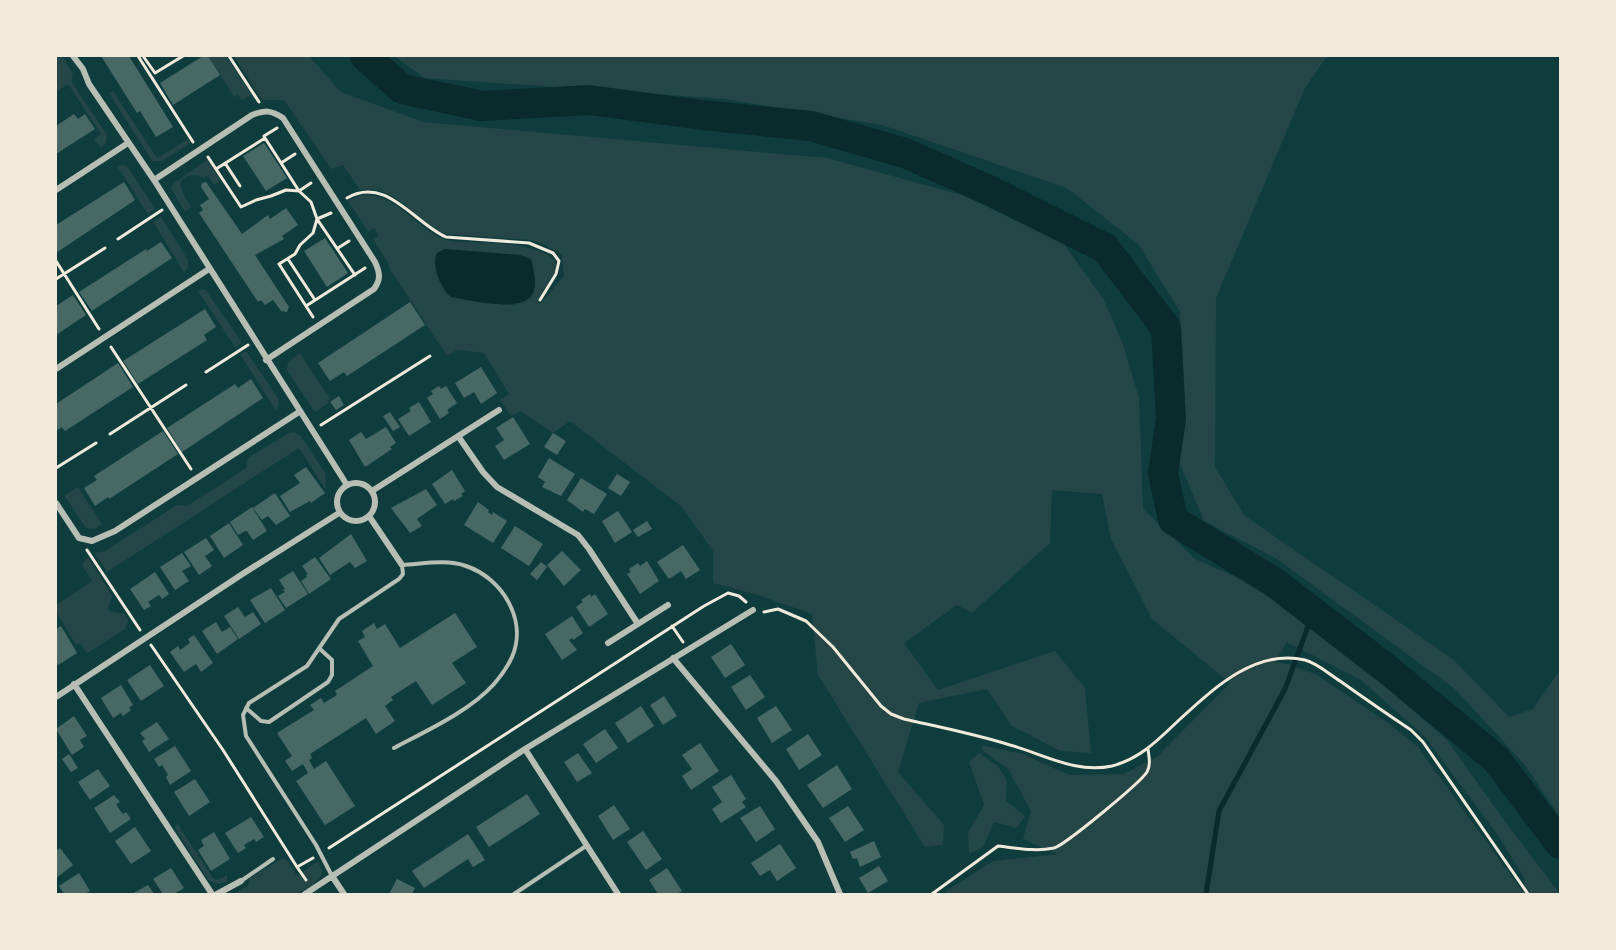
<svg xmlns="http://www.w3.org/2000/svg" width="1616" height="950" font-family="Poppins,sans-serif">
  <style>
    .green { fill: #244646; fill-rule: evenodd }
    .water { fill: #0a2a2b }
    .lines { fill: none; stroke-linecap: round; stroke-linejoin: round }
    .stream { stroke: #0a2a2b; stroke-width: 5 }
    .river { stroke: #0a2a2b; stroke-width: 30 }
    .building { fill: #486865 }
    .path { stroke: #f1e9da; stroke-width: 3 }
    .service { stroke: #b8beb3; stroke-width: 4 }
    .minor { stroke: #b8beb3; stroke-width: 6 }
  </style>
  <rect width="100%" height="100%" fill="#0f3d3e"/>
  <path class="green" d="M56,56H62L73,74L71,81L107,135L106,143L101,148L94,139L101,134L68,84L56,92Z
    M208,56H226L252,95L242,100L238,95L234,97Z
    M234,56H309L341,92L423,122L827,158L965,196L1064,244L1104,300L1123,344L1139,398L1143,509L1195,559L1272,593L1354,659L1447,740L1501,816L1560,894H947L946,891L993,861L1058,854L1023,839L1031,811L1008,769L984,752L981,745L1023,754L1069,775L1124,774L1158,756L1230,683L1152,619L1111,539L1102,494L1052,490L1050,543L972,613L957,605L904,643L938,690L1055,651L1085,688L1091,753L1060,751L1011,725L987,689L919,703L898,772L944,825L943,845L925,847L818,675L812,614L758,595L713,583V551L682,507L570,421L553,433L520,411L511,416L500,400L509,394L484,353L457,350L447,356L391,271L387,261L373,240L379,236L374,228L368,231L348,201C388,177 414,232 450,241C480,244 531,240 555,260L556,270L537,301L540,304L564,276L562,255L543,244L530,240L445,234C420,225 405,198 380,191C374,189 366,190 360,190L343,165L331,169L284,100H262ZM445,249L516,305L451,297C441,289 432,266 437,253ZM1287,642L1361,680L1425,737L1497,834L1525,879L1522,891L1418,747L1388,723L1315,674L1288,664L1275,662Z
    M394,56H1327L1305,88L1216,298L1215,467L1245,516L1453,659L1509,717L1533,709L1560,670V817L1524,764L1455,689L1277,559L1204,521L1179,461L1180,312L1139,245L1067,188L882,125L724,99L425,78Z
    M113,91L157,158L188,139L190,143L162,161H152L109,93Z
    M208,159L221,180L214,185L208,175L203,178C195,172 178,175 181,188C183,195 188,202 191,207L185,212L171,188L173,184Z
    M124,165L128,167L155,209L148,214L117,166Z
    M161,217L188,260V267L184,272L153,222Z
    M205,289L242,343L235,347L198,291Z
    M246,351L278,398L279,403L276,411L240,354Z
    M300,353L330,399L327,401L329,403L315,412L287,370L288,362Z
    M294,432L301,436L325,473L326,490L299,448L107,572L95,553L105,551L177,505L187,506L246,468L248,458L289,433Z
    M78,487L102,524L95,529L86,528L64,495Z
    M88,557L112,596L108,609L110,612L113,611L120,614L124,613L128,620L125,629L87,653L80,643L76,645L56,612V605L92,581L82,565Z
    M979,753L998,766L1007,781L1006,801L1025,816L1017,828L994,822L983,847L969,854L968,832L984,805L969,762Z
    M177,823L213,878L217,880L227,875V882L217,884L208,880L175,828Z
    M282,858L288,861L297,876L318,861L322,871L321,876L312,885L297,894H234L248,886L250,878Z"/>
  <path class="water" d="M445,249L520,255L531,259C533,268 537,281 534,291C527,315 469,300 451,297C441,289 431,266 437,253Z"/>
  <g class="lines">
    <path class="stream" d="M1206,894L1219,811L1285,689L1313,613"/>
    <path class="river" d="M365,56L402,89L482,106L589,100L702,115L811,126L905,153L993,192L1105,248L1166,328L1171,419L1163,473L1173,520L1275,583L1387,669L1496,759L1560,844"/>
  </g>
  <path class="building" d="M101,56H129L173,127L156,137L140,111L137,113Z
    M203,56H208L220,75L173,105L160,83Z
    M74,114L78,119L85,114L95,129L56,154V126Z
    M264,143L287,178L266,191L243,156Z
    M124,182L135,200L56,253V225Z
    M206,182L242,234L268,215L270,219L286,208L298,225L282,236L284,239L255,255L289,307L287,312L281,311L273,300L265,305L261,300L258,302L199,213L203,210L200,205L209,199L201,187L202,183Z
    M325,238L348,273L327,287L304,251Z
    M161,242L172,258L92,311L79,292L146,249L147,251Z
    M73,295L86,315L56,335V306Z
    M410,302L425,325L347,376L344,372L330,381L318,363Z
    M205,309L216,327L204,335L207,340L138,384L123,361Z
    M118,363L133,387L65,431L62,427L56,431V404Z
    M481,367L497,393L481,404L474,392L464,398L455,383Z
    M251,379L263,398L182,452L167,428L235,384L238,388Z
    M439,386L441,389L446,386L457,403L447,410L449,413L440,419L427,398L433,394L431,391Z
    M339,396L344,405L336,410L330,402Z
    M419,402L431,422L409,436L398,419L411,411L409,408Z
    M390,412L400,427L393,431L383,416Z
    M513,417L530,444L504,460L495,446L504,440L496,428Z
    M386,427L396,443L390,447L392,449L365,467L349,440L361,432L366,439Z
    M163,431L178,454L109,499L108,497L95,506L84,488L97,480L94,476Z
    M553,433L566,441L557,455L544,447Z
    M549,458L575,474L561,496L542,487L545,482L538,477Z
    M306,467L325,493L311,503L310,501L290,512L280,496L300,483L294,475Z
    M452,470L465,491L461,494L463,496L454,501L453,499L445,504L432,484Z
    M617,474L630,482L621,496L608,488Z
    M581,478L607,494L594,514L585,509L583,512L567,500Z
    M426,489L437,505L417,519L422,526L410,533L391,508Z
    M275,493L290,516L276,525L268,516L262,520L253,508Z
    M478,502L489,510L488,512L492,515L493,512L507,521L493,543L464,525Z
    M252,507L267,531L253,540L247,531H245L238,535L230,522Z
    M618,511L632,532L615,543L602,521Z
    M647,521L652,529L638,537L633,530Z
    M229,523L243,545L224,558L210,536Z
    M515,526L543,544L529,566L501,548Z
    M351,534L367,561L355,568L350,562L330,575L319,558Z
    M206,538L214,550L205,556L212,566L199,575L184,552Z
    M683,545L700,570L686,579L681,571L669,579L657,562Z
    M562,551L581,570L564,586L547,565Z
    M182,553L191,566L182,571L189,581L175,590L160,567Z
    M315,557L331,579L309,594L301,581L307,577L306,575L308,574L302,566Z
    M647,561L659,581L640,594L627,574L631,572L629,569L638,563L640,566Z
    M541,562L547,567L537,580L530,574Z
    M293,571L308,594L286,608L278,596L285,592L283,590L285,589L279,580Z
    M155,572L169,594L162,599L159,595L148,602L151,606L144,610L130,589Z
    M271,588L285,610L265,623L250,600Z
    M590,594L591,597L595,594L608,614L589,627L576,607L583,602L581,600Z
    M238,607L245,617L253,612L261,624L239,639L224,616Z
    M455,613L477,647L452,663L466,683L432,705L416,681L391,697L393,700L385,706L395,721L376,734L366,718L310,754L312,758L309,760L314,769L326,761L355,806L325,825L296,781L308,773L303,764L292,771L285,761L292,756L277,733L314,710L310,705L321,698L324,703L337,695L335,691L373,666L358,641L365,637L362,631L374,623L377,629L385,624L400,648Z
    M572,616L583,633L573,640L572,638L569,640L577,650L562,660L545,634Z
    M216,622L222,632L230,627L238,639L217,654L202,631Z
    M61,626L77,653L58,665L56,661V629Z
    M194,635L213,663L201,672L196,664L184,672L170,652L178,646L180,650L190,643L188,639Z
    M731,644L745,665L725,678L711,657Z
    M150,665L164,686L141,701L127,680Z
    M750,675L765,697L746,710L731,687Z
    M121,685L133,705L129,708L131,710L123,716L121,713L113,718L101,698Z
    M664,696L677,716L663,725L650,705Z
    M641,706L654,726L628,743L615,723Z
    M776,706L792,730L772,743L757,718Z
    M74,716L87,736L80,740L84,747L72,755L56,729Z
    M157,722L169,739L149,752L142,741L145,739L140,733Z
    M605,729L618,748L596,763L583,744Z
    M808,734L822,755L799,770L786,749Z
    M700,743L719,771L691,790L682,776L692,769L682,755Z
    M175,746L191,771L170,785L166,777L168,775L162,765L159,767L154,759Z
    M578,753L592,773L577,782L564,762Z
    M69,754L78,768L71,772L62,759Z
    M837,765L852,789L823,808L807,785Z
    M98,769L110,786L90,800L78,782Z
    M731,775L746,799L742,802L746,807L721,823L712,809L722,802L712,787Z
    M195,779L210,802L189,816L174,792Z
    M527,794L540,814L489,847L476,827Z
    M114,795L120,802L116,804L119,809L123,814L126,812L131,819L110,833L94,808Z
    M614,805L630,829L613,840L598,816Z
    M760,806L775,829L756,842L740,818Z
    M848,806L864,830L845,842L829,818Z
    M251,817L264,837L256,842L254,839L244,845L246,848L238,853L225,833Z
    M135,827L151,851L131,864L115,841Z
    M643,831L662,859L646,870L627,842Z
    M214,832L230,859L211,871L198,850L204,846L201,840Z
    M468,834L485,860L473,867L468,859L424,888L412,871Z
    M874,841L881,857L860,867L857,858L853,859L850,852Z
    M780,844L796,868L777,881L770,870L760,876L751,863Z
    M60,848L73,865L56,878V851Z
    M879,866L888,881L868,893L859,878Z
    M171,868L184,888L174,894H163L153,879Z
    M667,868L682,891L677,894H658L649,880Z
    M79,873L90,891L85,894H64L59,886Z
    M397,879L415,888L412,894H389Z
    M148,885L154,894H132Z"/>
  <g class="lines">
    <path class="path" d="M138,56L193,142
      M143,56L155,73L183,56
      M229,56L259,102
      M277,128L264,136L265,138L299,191L311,183
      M208,157L241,207L256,200L271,196L286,190L299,191L311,202L317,219L313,233L300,245L295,254L279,264L313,317
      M225,163L240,186
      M281,163L295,154
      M216,169L265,138
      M347,198C386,175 414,223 446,237L529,243L553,253L559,261L556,274L540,300
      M331,213L317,219L355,275
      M118,239L162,210
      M338,248L349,241
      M288,259L315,300
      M56,261L99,329
      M56,279L105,248
      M306,306L365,268
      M111,347L191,469
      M206,372L248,345
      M321,425L430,356
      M110,434L186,385
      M56,468L96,443
      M87,550L140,630
      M764,612L778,609L806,621L833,647L881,706L891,714L904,719C939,727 975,734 1010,745C1043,754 1076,774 1112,766C1140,759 1159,739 1179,720C1212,690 1255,648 1305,660C1317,663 1329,674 1340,681C1364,698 1387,714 1411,730L1423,742L1528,894
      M672,626L683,642
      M151,645L223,750L297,867L313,858
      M329,848L704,606L728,593L739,596L746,602
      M297,867L306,880
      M932,894L998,846C1017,848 1035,852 1054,848C1065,845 1140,783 1147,772C1151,765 1149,757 1148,749"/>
    <path class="service" d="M246,708L261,721L269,722L328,682L332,675V660L320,649
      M332,876L316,845L246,736L243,715L249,703L307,666L339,619L399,579L403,574L402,565C423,564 446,559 466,566C502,578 528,620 512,657C508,666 501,676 494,684C470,711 426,731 394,748
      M241,881L273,859
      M514,894L586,846"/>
    <path class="minor" d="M73,56L83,69L89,84L154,180L347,485
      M154,180L252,115C265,110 271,110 283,118L375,262C380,273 381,279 374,289L266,360
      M56,190L128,143
      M56,369L209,269
      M458,436L483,472L497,487L578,535L589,549L638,624
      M337 502a19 19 0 1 1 38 0a19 19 0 1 1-38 0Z
      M372,491L499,410
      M56,503L79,538L92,541L115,531L299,412
      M369,516L402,565
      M608,643L668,605
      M673,658L776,781L818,842L840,894
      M74,684L212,894
      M56,697L244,573L339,513
      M525,749L618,894
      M332,876L344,894
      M217,894L241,881
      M305,894L525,749L753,610"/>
  </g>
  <rect width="1616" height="950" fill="none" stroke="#f1e9da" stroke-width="114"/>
</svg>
